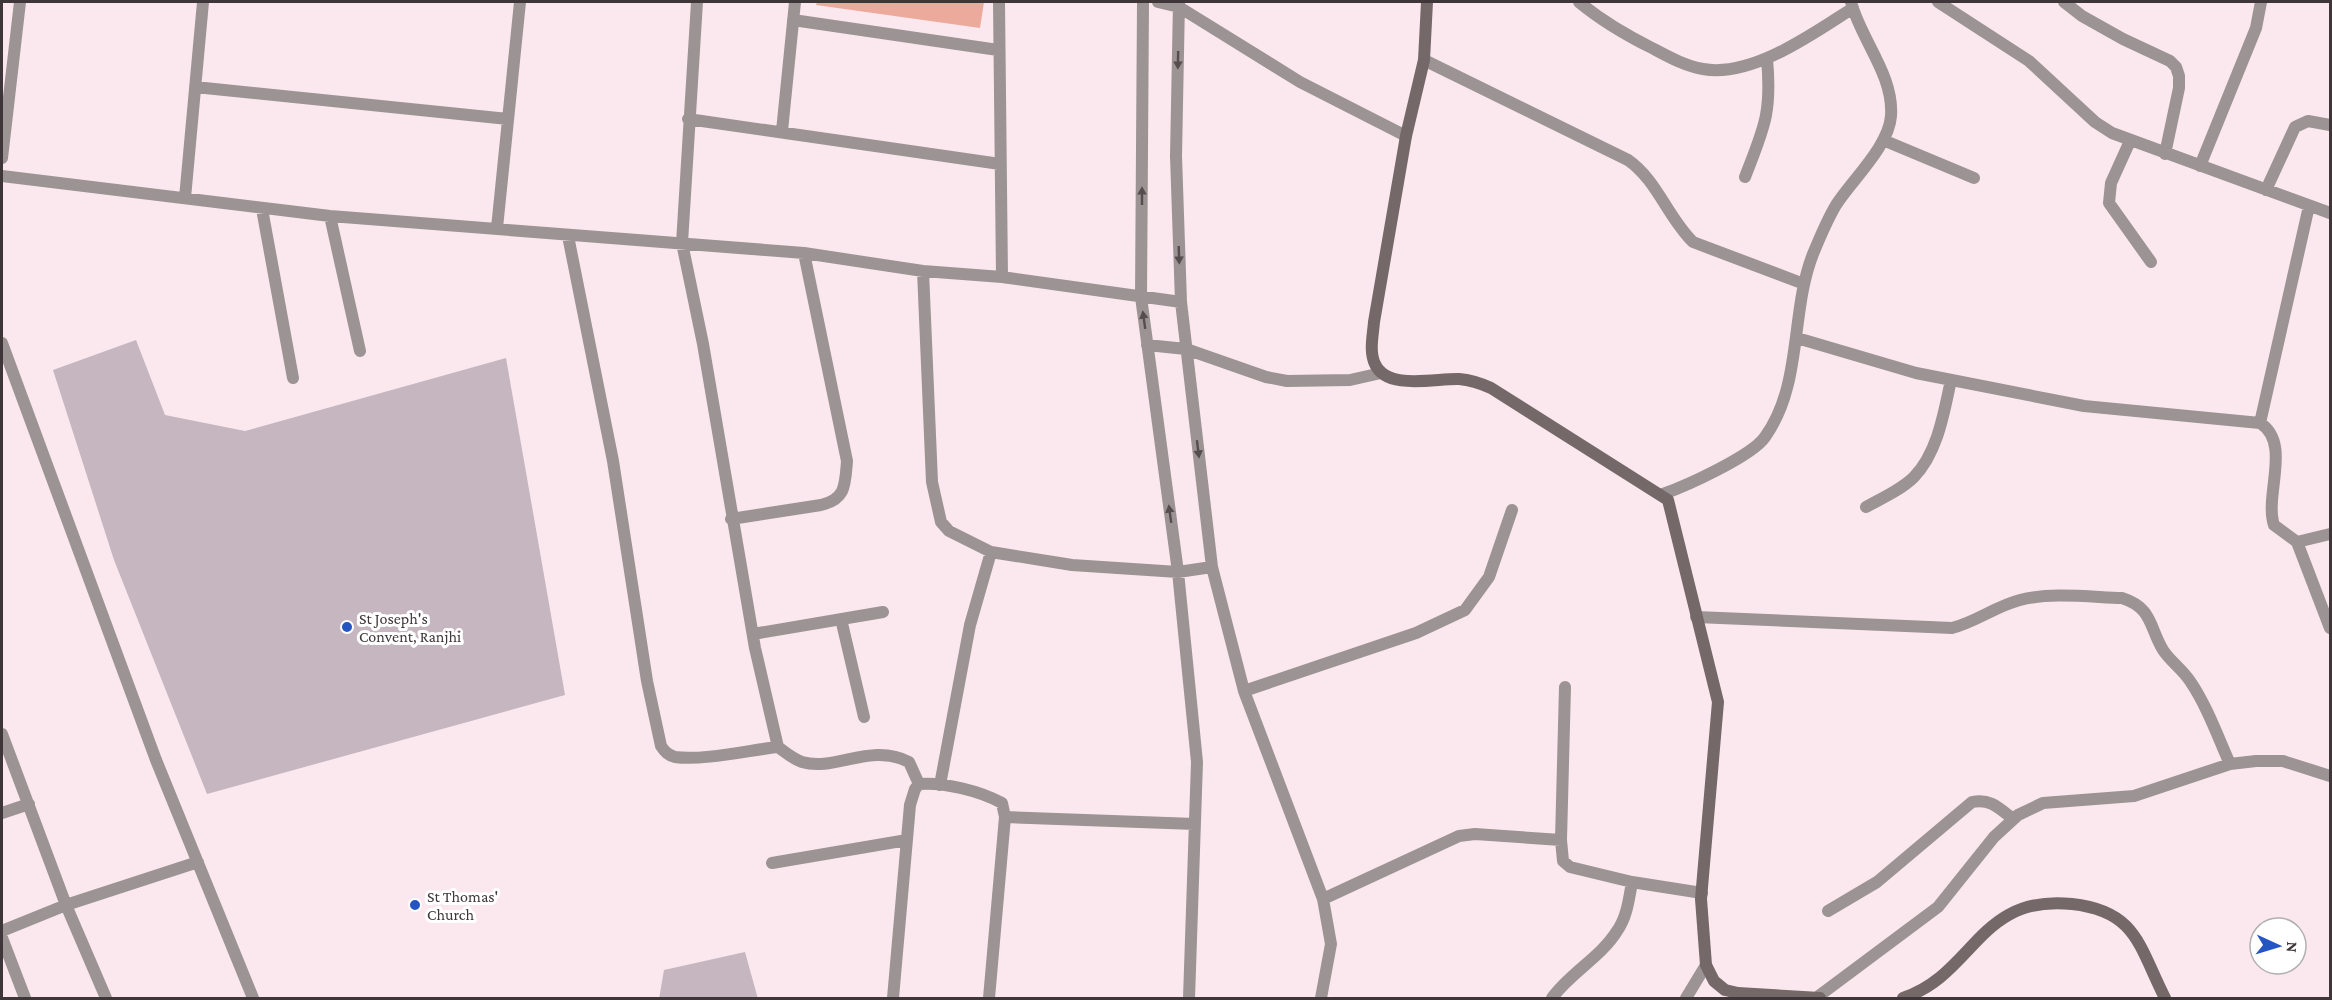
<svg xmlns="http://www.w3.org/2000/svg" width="2332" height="1000" font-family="'Crimson Pro',serif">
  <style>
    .green { fill: #ecaa9c }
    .building { fill: #c5b6c0 }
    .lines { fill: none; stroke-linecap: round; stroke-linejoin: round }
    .street { stroke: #9c9394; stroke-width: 12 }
    .secondary { stroke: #746869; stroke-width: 12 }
    .oneway { fill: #564d50 }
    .poi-dot { fill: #2455c3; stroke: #fff; stroke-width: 2 }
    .labels { text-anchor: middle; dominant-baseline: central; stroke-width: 6; stroke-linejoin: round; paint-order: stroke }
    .poi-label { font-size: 16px; fill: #3e3639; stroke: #fff; text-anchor: start }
  </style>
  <rect width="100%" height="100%" fill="#fbe8ee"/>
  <path class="green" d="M817,2H984L980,28L816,5Z"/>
  <path class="building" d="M136,340L165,415L245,431L506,358L565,695L207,794L114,560L53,370Z
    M745,952L758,999H659L664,970Z"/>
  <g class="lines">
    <path class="street" d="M697,2L682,243L703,344L755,648L778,747C786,753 793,759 802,762C835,772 871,742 909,762L919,784
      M999,2L1002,277
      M1143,2L1141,297L1178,572L1197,762L1189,998
      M1158,2L1179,7L1300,82L1406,136
      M1179,2L1176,156L1181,302L1212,567L1244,691L1323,899L1331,944L1321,998
      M1579,2C1602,21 1626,35 1652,48C1669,57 1685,66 1703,69C1752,78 1814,33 1853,8
      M1938,2L2029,61L2095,122L2112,133L2330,213
      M2064,2L2082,16L2123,39L2170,61L2176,67L2179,76V88L2165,154
      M793,20L998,50
      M1424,60L1628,160C1657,180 1668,218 1693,242L1804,284
      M195,87L508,119
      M688,119L1000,164
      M782,131L795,2
      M1883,140L1974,178
      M2130,141L2111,183L2109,203L2151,262
      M2,158L20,2
      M2200,166L2256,28L2261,2
      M2,176L330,216L804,253L923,271L1002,277L1181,302
      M1745,177C1764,128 1772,113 1767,59
      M2266,190L2295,127L2308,121L2330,125
      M185,198L203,2
      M262,209L293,378
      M330,216L360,351
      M497,228L520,2
      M568,236L613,461L647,681L661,746C665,752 668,755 675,757C702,761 750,750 778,747
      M923,271L932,482L941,522L949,531L991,552L1072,565L1178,572L1212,567
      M1797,338L1916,373L2084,406L2260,423C2292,443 2264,495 2274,525L2297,542L2330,628
      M2,343L156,760L253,998
      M1147,345L1186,349L1266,377L1287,381L1350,380L1381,373
      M2260,423L2309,206
      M1663,494C1686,486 1752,456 1765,437C1803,384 1790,312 1813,254C1820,237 1827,220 1836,205C1852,180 1889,146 1891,116C1894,75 1861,40 1851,2
      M1866,507C1882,498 1901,490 1914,477C1938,452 1944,412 1951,380
      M731,519L821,505C846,499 845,485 847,461L804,253
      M2297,542L2330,534
      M1696,617L1952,628C1976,622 1996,606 2020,600C2051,592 2090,597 2122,598C2153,608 2149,627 2163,650C2170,661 2182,669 2190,681C2207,706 2218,737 2230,764
      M841,619L864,717
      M753,634L883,612
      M1565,687L1561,840L1563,861L1570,867L1632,882L1702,893
      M1244,691L1416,633L1465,610L1489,577L1512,510
      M2,734L66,905L106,998
      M919,784C944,782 980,791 1002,803L1005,817L989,998
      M940,785L970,625L991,552
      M2,813L29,804
      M1005,817L1195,824
      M772,863L907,840
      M1323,899L1459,836L1475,834L1561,840
      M1828,911L1877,882L1972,802C1990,798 1999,808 2013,819
      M2,931L66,905L198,862
      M2,938L25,998
      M893,998L910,805L915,789L919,784
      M1552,998C1570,973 1601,957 1617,931C1627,917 1629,899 1632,882
      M1686,998L1706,965
      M1816,998L1938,907L1994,837L2018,815L2043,803L2134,796L2230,764L2256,761H2283L2330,776"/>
    <path class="secondary" d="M1427,2L1424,60L1406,136L1374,322C1373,335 1369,352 1375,364C1387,391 1436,378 1459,379C1471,380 1480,383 1491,388L1668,500L1718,702L1701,899L1706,965L1714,981L1725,990L1738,993L1820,998
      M1903,998C1975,974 1978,894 2072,904C2137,911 2139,947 2165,998"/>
  </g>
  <defs><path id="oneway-solid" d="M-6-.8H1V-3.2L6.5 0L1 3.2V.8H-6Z" transform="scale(1.5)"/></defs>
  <g class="oneway">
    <use href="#oneway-solid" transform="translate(1178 60) rotate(91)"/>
    <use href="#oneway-solid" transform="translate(1142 196) rotate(-90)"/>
    <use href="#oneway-solid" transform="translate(1179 255) rotate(88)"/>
    <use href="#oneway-solid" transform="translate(1144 320) rotate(-98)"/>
    <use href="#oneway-solid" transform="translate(1198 449) rotate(83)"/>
    <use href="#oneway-solid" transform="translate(1170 514) rotate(-98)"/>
  </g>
  <g class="poi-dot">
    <circle cx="347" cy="627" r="6"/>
    <circle cx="415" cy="905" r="6"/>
  </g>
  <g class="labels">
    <g class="poi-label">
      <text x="359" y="618">St Joseph's<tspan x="359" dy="18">Convent, Ranjhi</tspan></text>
      <text x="427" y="896">St Thomas'<tspan x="427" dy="18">Church</tspan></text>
    </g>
  </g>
  <rect width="2332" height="1000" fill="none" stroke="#3e3639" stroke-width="6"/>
  <g transform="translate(2278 946) rotate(94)"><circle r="28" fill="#ffffff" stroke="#b2afb0" stroke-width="1.5"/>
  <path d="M0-4.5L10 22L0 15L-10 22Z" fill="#2455c3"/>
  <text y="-9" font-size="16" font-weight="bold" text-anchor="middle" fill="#3e3639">N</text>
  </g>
</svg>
